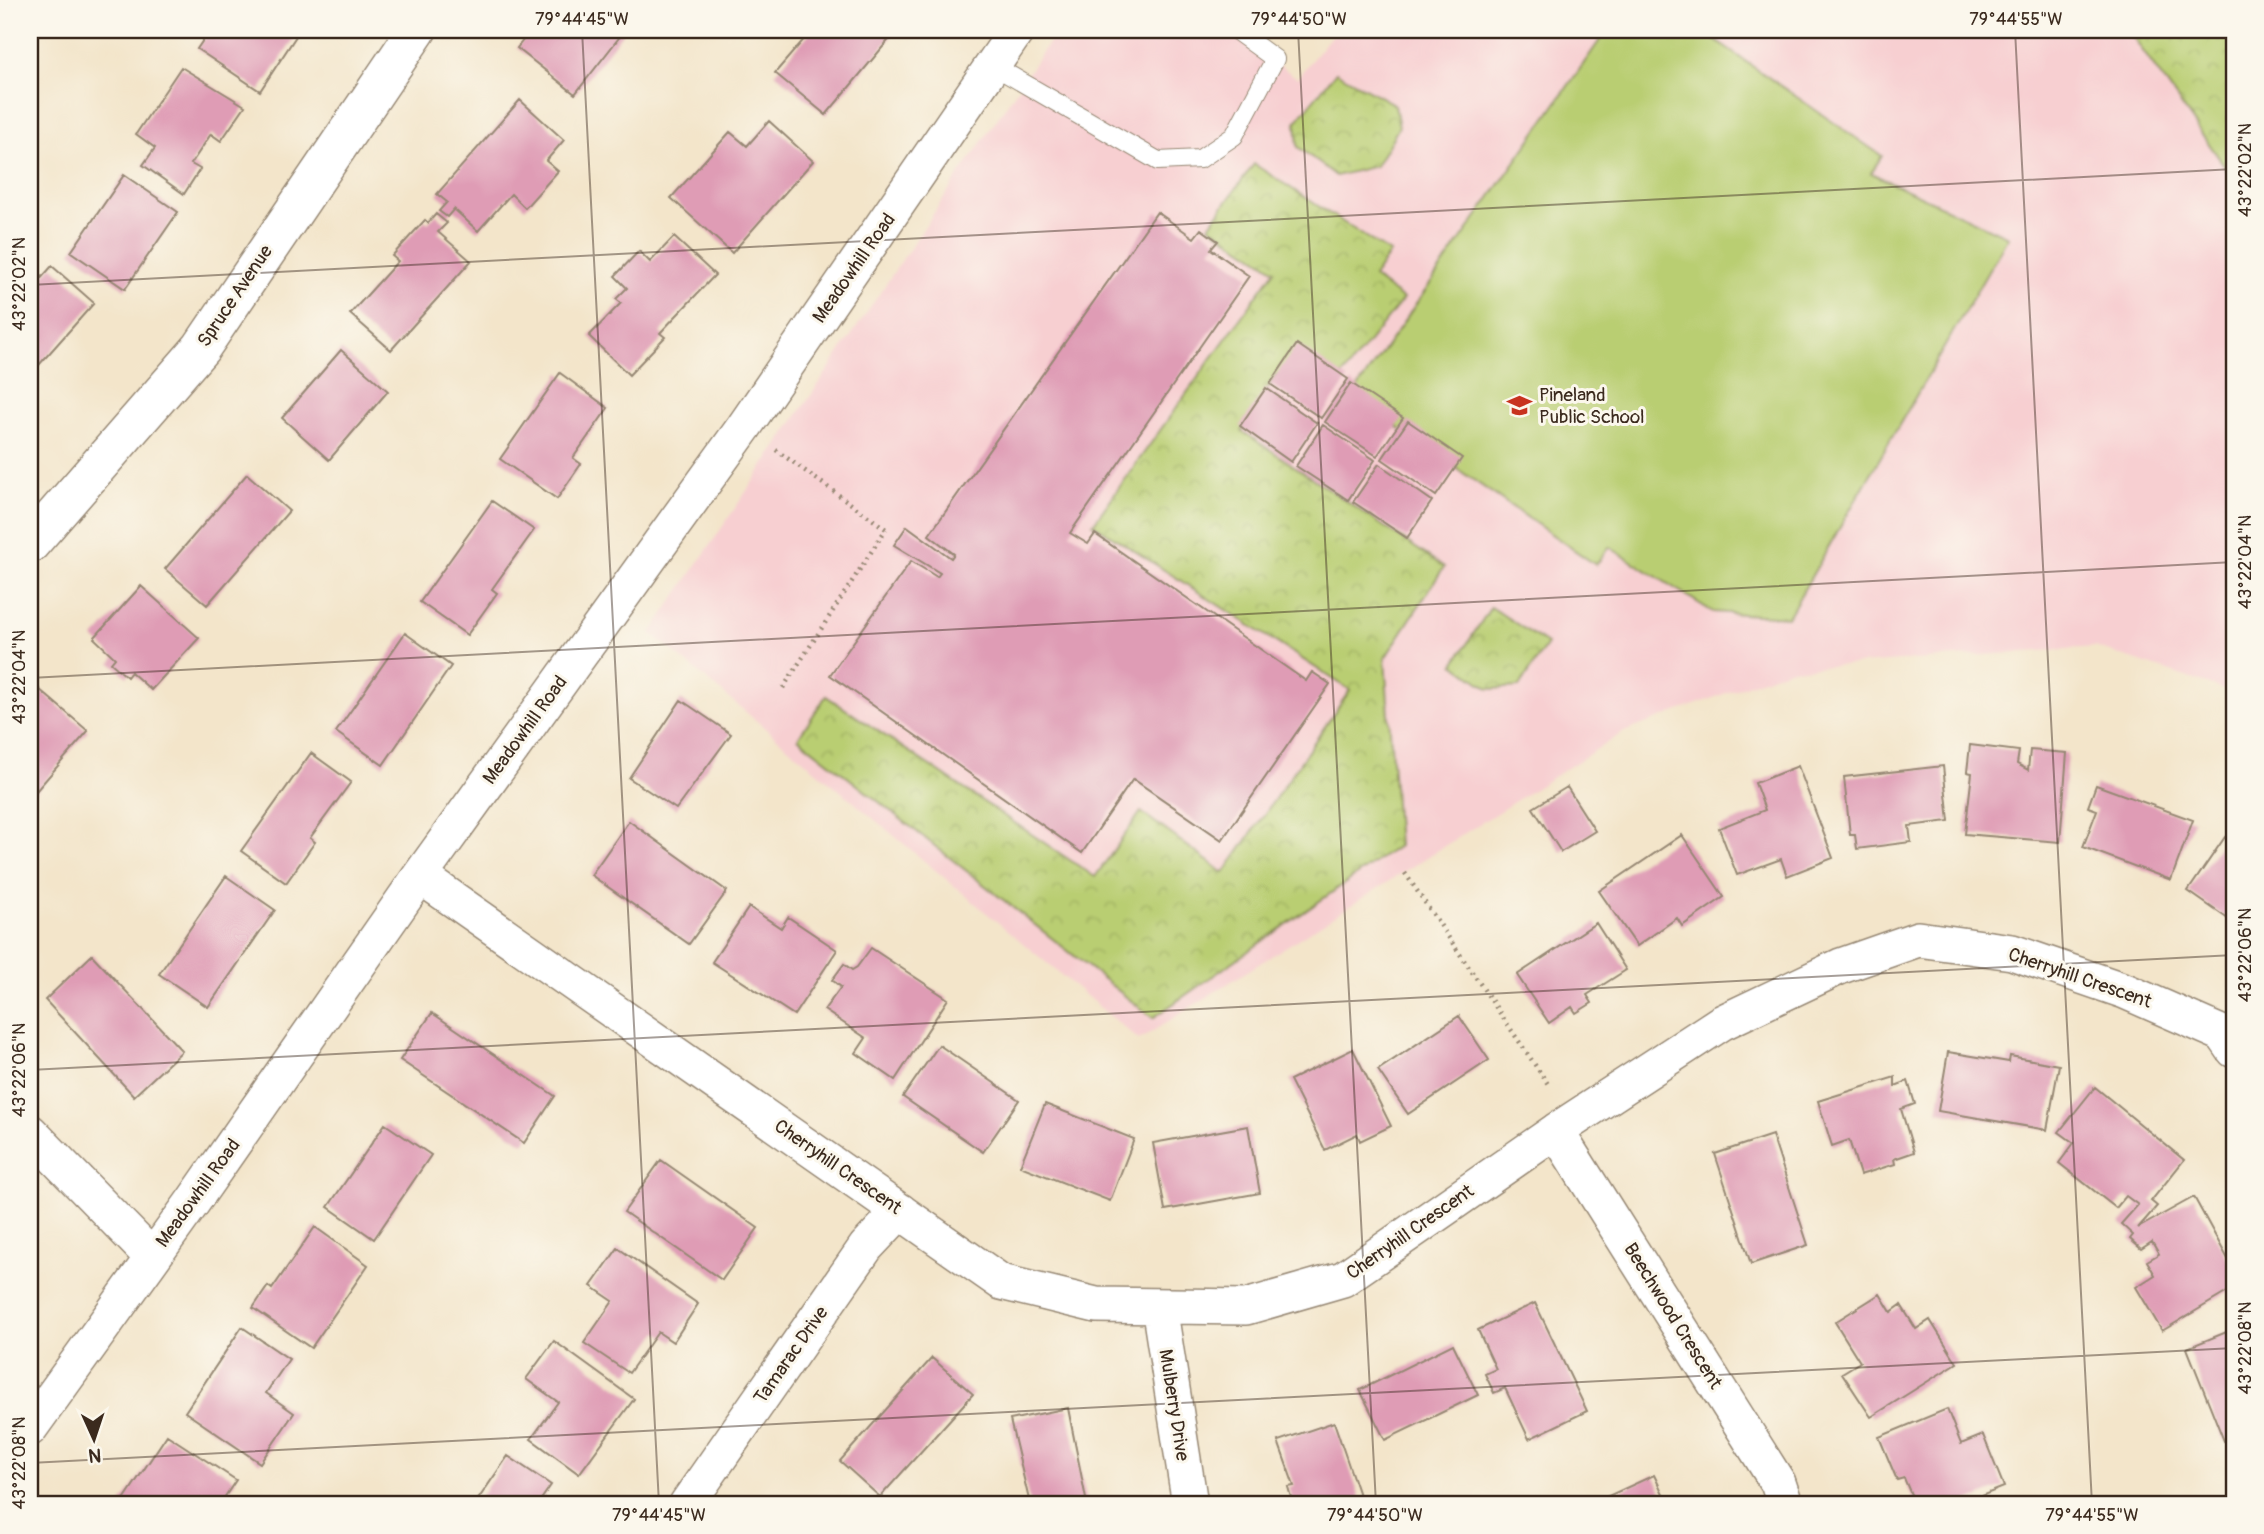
<svg xmlns="http://www.w3.org/2000/svg" width="2264" height="1534" font-family="Pangolin,sans-serif">
  <style>
    .built { fill: #f7cfd1 }
    .green { fill: #b9ce72; stroke: #7a7c48; stroke-width: 2 }
    .park { fill: url(#park-crowns); stroke: #7a7c48; stroke-width: 2 }
    .building { fill: #df9cb5 }
    .lines { fill: none; stroke-linecap: round; stroke-linejoin: round }
    .lane-casing { stroke: #978874; stroke-width: 20 }
    .street-casing { stroke: #978874; stroke-width: 38 }
    .secondary-casing { stroke: #978874; stroke-width: 41 }
    .path { stroke: #978874; stroke-width: 4.5; stroke-dasharray: 2 5; stroke-linecap: butt }
    .lane { stroke: #fff; stroke-width: 18 }
    .street { stroke: #fff; stroke-width: 35 }
    .secondary { stroke: #fff; stroke-width: 38 }
    .ticks { fill: none; stroke: #3b2a1e; stroke-width: 2; stroke-opacity: 0.45 }
    .labels { text-anchor: middle; dominant-baseline: central; stroke-width: 6; stroke-linejoin: round; paint-order: stroke }
    .street-label { font-size: 19px; fill: #3b2a1e; stroke: #fbf7ec }
    .poi-label { font-size: 19px; fill: #3b2a1e; stroke: #fbf7ec; text-anchor: start }
    .neatline { fill: none; stroke: #3b2a1e; stroke-width: 2.5 }
    .ticks-label { font-size: 18px; text-anchor: middle; fill: #3b2a1e }
  </style>
  <defs>
    <pattern id="park-crowns" width="20" height="18" patternUnits="userSpaceOnUse" patternTransform="scale(1.75)"><rect width="20" height="18" fill="#b9ce72"/><path d="M2 6a3 3 0 1 1 6 0M12 15a3 3 0 1 1 6 0" fill="none" stroke="#a0b162"/></pattern>
  </defs>
  <rect width="100%" height="100%" fill="#fbf7ec"/>
  <filter id="ink" filterUnits="userSpaceOnUse"><feTurbulence type="fractalNoise" baseFrequency=".0143" numOctaves="2"/><feDisplacementMap in="SourceGraphic" scale="14" xChannelSelector="R" yChannelSelector="G"/><feConvolveMatrix kernelMatrix="1 2 1 2 8 2 1 2 1" color-interpolation-filters="sRGB"/></filter>
  <filter id="wash" filterUnits="userSpaceOnUse"><feTurbulence type="fractalNoise" baseFrequency=".00686" numOctaves="4" result="noise"/><feDisplacementMap in="SourceGraphic" scale="28" xChannelSelector="R" yChannelSelector="G"/><feGaussianBlur stdDeviation="1.57" result="paint"/><feColorMatrix in="noise" values="0 0 0 0 0 0 0 0 0 0 0 0 0 0 0 0 0 1.4 0 .05"/><feComposite in="paint" operator="in"/></filter>
  <g filter="url(#wash)">
    <rect width="100%" height="100%" fill="#f3e5ca"/>
    <path class="built" d="M1057,30H1231L1297,78L1336,30H2128L2234,179V693L2095,647L1789,669L1624,732L1139,1040L651,633Z"/>
    <path class="green" d="M1607,30H1700L1882,156L1871,173L2008,237L1788,617L1713,612L1609,547L1596,565L1352,396Z"/>
    <path class="park" d="M2128,30H2234V179Z
      M1336,72L1395,105L1399,127L1376,166L1336,176L1298,147L1296,122Z
      M1254,164L1390,253L1373,277L1403,299L1323,400L1276,374L1242,431L1444,567L1385,658L1398,846L1153,1018L798,738L826,696L1095,877L1141,812L1224,873L1350,690L1093,524L1275,270L1209,226Z
      M1491,607L1547,644L1519,687L1489,689L1454,664Z"/>
    <g id="blocks">
      <path class="building" d="M210,30H300L260,91L197,49Z
        M531,30H625L575,94L517,48Z
        M812,30H897L826,115L775,73Z
        M181,67L245,106L221,141L211,134L191,164L200,169L184,194L143,165L155,148L136,134Z
        M520,100L564,140L546,161L558,171L525,208L511,194L478,231L454,209L447,217L439,211L447,202L437,194Z
        M769,121L813,161L732,253L671,198L730,132L747,146Z
        M124,175L178,212L125,289L71,252Z
        M1157,212L1194,238L1201,229L1218,241L1211,249L1249,276L1070,533L1088,544L1095,534L1306,681L1312,672L1330,684L1222,840L1133,779L1082,853L830,675L911,561L937,577L940,573L894,545L907,526L951,558L954,554L929,535Z
        M436,214L447,223L438,232L471,261L391,350L350,314L398,261L392,256L425,220L428,223Z
        M674,237L715,275L660,333L665,337L629,375L589,336L621,303L616,299L627,288L615,276L639,251L650,262Z
        M52,266L94,303L30,375V291Z
        M1297,344L1348,379L1321,418L1270,384Z
        M341,350L388,391L329,460L282,418Z
        M560,373L608,408L573,458L581,464L557,499L500,459Z
        M1351,383L1403,418L1377,456L1325,422Z
        M1266,388L1317,423L1291,462L1240,426Z
        M1408,421L1462,458L1436,496L1382,459Z
        M1323,425L1375,460L1348,500L1296,466Z
        M1379,464L1432,501L1407,538L1353,502Z
        M247,474L289,511L207,605L165,569Z
        M492,501L534,530L492,589L497,593L467,635L420,602Z
        M141,586L199,638L151,690L131,672L127,677L111,663L115,658L94,638Z
        M405,633L451,666L383,765L336,732Z
        M39,689L88,731L30,798V699Z
        M681,700L731,734L676,809L629,778Z
        M1970,745L2019,751L2017,764L2028,770L2030,750L2067,753L2060,842L1965,834L1972,773L1967,772Z
        M311,753L351,782L310,838L315,842L286,883L241,851Z
        M1798,766L1833,858L1787,876L1781,859L1737,875L1719,828L1765,810L1755,783Z
        M1943,766L1949,821L1909,826L1911,842L1857,849L1855,835H1850L1844,777Z
        M2096,785L2193,820L2171,880L2083,847L2097,810L2088,807Z
        M1567,787L1595,831L1561,852L1533,808Z
        M629,821L727,891L689,944L591,875Z
        M1682,835L1724,897L1682,926L1677,918L1637,946L1599,891Z
        M2225,837L2234,844V916L2232,914L2228,919L2188,891Z
        M226,876L275,910L208,1007L159,974Z
        M749,907L781,928L788,917L837,950L794,1015L712,962Z
        M1596,923L1626,970L1587,995L1592,1003L1576,1013L1572,1007L1549,1023L1517,975Z
        M871,948L948,999L895,1080L856,1053L866,1038L824,1010L841,987L832,980L844,964L852,970L857,967Z
        M92,955L182,1051L134,1096L45,1000Z
        M432,1013L555,1096L524,1143L400,1060Z
        M1459,1016L1489,1060L1408,1114L1378,1070Z
        M939,1045L1019,1100L983,1152L903,1097Z
        M1353,1049L1391,1126L1360,1141L1357,1134L1325,1150L1290,1080Z
        M1948,1052L2009,1062L2010,1056L2059,1065L2047,1130L1938,1111Z
        M1895,1077V1086L1908,1081L1915,1104L1901,1109L1914,1152L1894,1159L1895,1164L1860,1175L1849,1140L1832,1146L1818,1101Z
        M2095,1087L2184,1160L2151,1201L2157,1206L2138,1228L2194,1197L2234,1270V1288L2162,1331L2136,1287L2155,1275L2147,1261L2159,1254L2152,1242L2141,1249L2130,1239L2133,1235L2121,1224L2138,1205L2126,1196L2116,1208L2059,1163L2074,1143L2059,1132Z
        M1045,1104L1134,1139L1110,1201L1020,1166Z
        M385,1124L431,1155L374,1239L328,1207Z
        M1248,1126L1260,1193L1165,1210L1153,1143Z
        M1772,1135L1808,1245L1751,1264L1715,1154Z
        M661,1160L758,1228L722,1280L624,1212Z
        M315,1227L368,1265L311,1348L253,1308L268,1286L272,1289Z
        M618,1248L698,1304L673,1342L658,1332L629,1373L584,1343L613,1301L591,1286Z
        M1880,1294L1891,1312L1901,1305L1916,1329L1930,1320L1957,1363L1871,1417L1842,1373L1860,1362L1835,1322Z
        M1535,1303L1587,1411L1529,1439L1505,1388L1494,1393L1485,1374L1496,1369L1478,1330Z
        M242,1327L289,1359L266,1393L294,1413L260,1463L185,1412Z
        M2234,1329V1437L2224,1441L2187,1348Z
        M554,1341L634,1399L579,1474L531,1439L558,1402L526,1379Z
        M1453,1344L1478,1395L1385,1440L1360,1390Z
        M932,1358L973,1394L880,1497L840,1461Z
        M1068,1408L1087,1504H1030L1010,1420Z
        M1947,1409L1961,1444L1983,1435L2004,1487L1961,1504H1915L1904,1478L1897,1480L1879,1437Z
        M1334,1422L1362,1504H1293L1288,1487L1294,1486L1278,1441Z
        M167,1435L236,1480L220,1504H121Z
        M508,1456L551,1485L538,1504H475Z
        M1654,1475L1668,1504H1591Z"/>
    </g>
  </g>
  <g filter="url(#ink)">
    <use href="#blocks" fill-opacity="0" stroke="#978874" stroke-width="2"/>
    <g class="lines">
      <defs>
        <path id="lane" d="M994,66L1158,161L1200,159L1234,136L1275,59L1235,30"/>
        <path id="street" d="M420,876L1001,1282L1096,1305L1246,1307L1343,1279L1556,1131L1721,1023L1841,966L1918,939L2012,952L2125,991L2223,1034L2234,1050
          M1556,1131L1778,1483L1785,1504
          M30,1132L152,1257
          M1159,1306L1190,1504
          M30,1428L192,1203L420,876L744,427L1017,30
          M687,1504L866,1247L900,1211"/>
        <path id="secondary" d="M30,544L201,348L417,30"/>
      </defs>
      <use href="#lane" class="lane-casing"/>
      <use href="#street" class="street-casing"/>
      <use href="#secondary" class="secondary-casing"/>
      <path class="path" d="M776,450L886,529L882,527
        M783,688L886,529
        M1405,873L1550,1087"/>
      <use href="#lane" class="lane"/>
      <use href="#street" class="street"/>
      <use href="#secondary" class="secondary"/>
    </g>
  </g>
  <path class="ticks" d="M582,30L659,1504M1298,30L1376,1504M2015,30L2092,1504M30,285L2234,169M30,678L2234,562M30,1070L2234,955M30,1463L2234,1348"/>
  <defs>
    <symbol id="school-bare" viewBox="-9 -9 18 18"><path d="M0-5L7-2L0 1L-7-2ZM-4 1L0 2.5L4 1V4Q0 6-4 4Z" fill="#c8321e" stroke="#fbf7ec" stroke-width="2.5" paint-order="stroke"/></symbol>
  </defs>
  <g fill-rule="evenodd">
    <use href="#school-bare" x="1502" y="388" width="35" height="35"/>
  </g>
  <g class="labels">
    <g class="street-label">
      <text transform="translate(854 268) rotate(-55)">Meadowhill Road</text>
      <text transform="translate(235 296) rotate(-56)">Spruce Avenue</text>
      <text transform="translate(525 730) rotate(-54)">Meadowhill Road</text>
      <text transform="translate(2080 978) rotate(19)">Cherryhill Crescent</text>
      <text transform="translate(838 1167) rotate(35)">Cherryhill Crescent</text>
      <text transform="translate(198 1193) rotate(-54)">Meadowhill Road</text>
      <text transform="translate(1410 1232) rotate(-35)">Cherryhill Crescent</text>
      <text transform="translate(1673 1316) rotate(58)">Beechwood Crescent</text>
      <text transform="translate(791 1355) rotate(-55)">Tamarac Drive</text>
      <text transform="translate(1174 1405) rotate(81)">Mulberry Drive</text>
    </g>
    <g class="poi-label">
      <text x="1539" y="395">Pineland<tspan x="1539" dy="22">Public School</tspan></text>
    </g>
  </g>
  <rect width="2264" height="1534" fill="none" stroke="#fbf7ec" stroke-width="77"/>
  <g transform="translate(94 1439) rotate(177)" stroke="#fbf7ec" stroke-width="5" paint-order="stroke">
  <path d="M0-5L12 26L0 18L-12 26Z" fill="#3b2a1e"/>
  <text y="-10" font-size="19" font-weight="bold" text-anchor="middle" fill="#3b2a1e">N</text>
  </g>
  <rect x="38" y="38" width="2188" height="1458" class="neatline"/>
  <g class="ticks-label">
    <text x="582" y="25">79°44'45"W</text>
    <text x="1299" y="25">79°44'50"W</text>
    <text x="2016" y="25">79°44'55"W</text>
    <text transform="translate(2245 170) rotate(-90)" y="6">43°22'02"N</text>
    <text transform="translate(19 284) rotate(-90)" y="6">43°22'02"N</text>
    <text transform="translate(2245 562) rotate(-90)" y="6">43°22'04"N</text>
    <text transform="translate(19 677) rotate(-90)" y="6">43°22'04"N</text>
    <text transform="translate(2245 955) rotate(-90)" y="6">43°22'06"N</text>
    <text transform="translate(19 1070) rotate(-90)" y="6">43°22'06"N</text>
    <text transform="translate(2245 1348) rotate(-90)" y="6">43°22'08"N</text>
    <text transform="translate(19 1463) rotate(-90)" y="6">43°22'08"N</text>
    <text x="659" y="1521">79°44'45"W</text>
    <text x="1375" y="1521">79°44'50"W</text>
    <text x="2092" y="1521">79°44'55"W</text>
  </g>
</svg>
